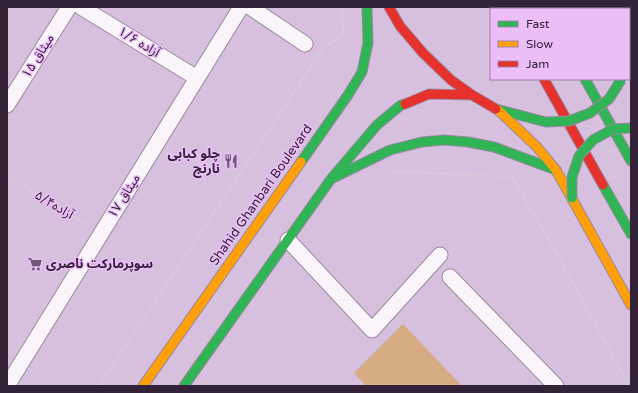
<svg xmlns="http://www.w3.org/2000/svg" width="638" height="393" font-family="'Varela Round','Noto Sans Arabic',sans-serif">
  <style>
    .green { fill: #d5ac84 }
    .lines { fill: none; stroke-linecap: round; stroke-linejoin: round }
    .street-casing { stroke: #9c89a1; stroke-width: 17 }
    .fast-casing { stroke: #9c89a1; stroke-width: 11 }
    .slow-casing { stroke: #9c89a1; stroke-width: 11 }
    .jam-casing { stroke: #9c89a1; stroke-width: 11 }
    .path { stroke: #d6ced8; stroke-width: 2.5; stroke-dasharray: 2 2; stroke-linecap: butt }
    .street { stroke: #f9f5fa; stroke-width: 15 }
    .fast { stroke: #30b455; stroke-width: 9 }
    .slow { stroke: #ff9f0a; stroke-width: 9 }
    .jam { stroke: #e5322d; stroke-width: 9 }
    .fast-bridge-casing { stroke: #9c89a1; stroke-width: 11; stroke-linecap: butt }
    .fast-bridge { stroke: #30b455; stroke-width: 9 }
    .labels { text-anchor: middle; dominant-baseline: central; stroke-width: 3; stroke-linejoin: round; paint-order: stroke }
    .street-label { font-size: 13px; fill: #332238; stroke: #ecbef8 }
    .poi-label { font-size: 13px; font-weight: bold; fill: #332238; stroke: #ecbef8; text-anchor: end }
  </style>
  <rect width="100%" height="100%" fill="#d7bfde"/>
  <path class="green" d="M403,324L462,386H366L354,373Z"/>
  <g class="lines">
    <defs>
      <path id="street" d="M81,7L197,78
        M250,7L305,44
        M7,105L69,7
        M288,240L372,330L440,255
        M450,277L556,386
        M7,386L241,7"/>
      <path id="fast" d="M542,7L543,9
        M629,22L630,32L629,38
        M585,79L631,161
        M496,109L546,122
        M301,162L348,95L362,72L368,43L367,7
        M331,179L390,150L422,142L444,140L468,142L494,147L556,170
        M603,185L631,234
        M184,386L331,179L377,125L401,105L405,104"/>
      <path id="slow" d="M498,110L537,147L556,170L631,305
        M143,386L301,162"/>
      <path id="jam" d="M389,7L400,26L423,53L451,80L472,95L496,109
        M500,7L501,9
        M544,79L603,185
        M405,104L429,94L472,95"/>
    </defs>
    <use href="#street" class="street-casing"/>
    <use href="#fast" class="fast-casing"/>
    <use href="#slow" class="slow-casing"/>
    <use href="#jam" class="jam-casing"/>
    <path class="path" d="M391,171L512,177L556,252L629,386
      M7,176L89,226
      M99,386L323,48L343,34L342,7"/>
    <use href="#street" class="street"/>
    <use href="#fast" class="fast"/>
    <use href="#slow" class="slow"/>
    <use href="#jam" class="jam"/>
    <defs>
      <path id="fast-bridge" d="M546,122L569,121L590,113L609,99L621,80
        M572,198V177L579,156L593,140L613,129L631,128"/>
    </defs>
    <use href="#fast-bridge" class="fast-bridge-casing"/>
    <use href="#fast-bridge" class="fast-bridge"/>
  </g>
  <defs>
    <symbol id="restaurant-bare" viewBox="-9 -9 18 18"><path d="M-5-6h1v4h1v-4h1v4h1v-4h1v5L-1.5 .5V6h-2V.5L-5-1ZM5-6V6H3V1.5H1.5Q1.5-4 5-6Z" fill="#6c5972" stroke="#ecbef8" stroke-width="2.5" paint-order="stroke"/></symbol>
    <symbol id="supermarket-bare" viewBox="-9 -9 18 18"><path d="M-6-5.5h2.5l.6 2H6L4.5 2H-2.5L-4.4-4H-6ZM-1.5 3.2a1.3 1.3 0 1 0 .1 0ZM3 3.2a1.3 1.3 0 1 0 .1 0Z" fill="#6c5972" stroke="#ecbef8" stroke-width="2.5" paint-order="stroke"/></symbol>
  </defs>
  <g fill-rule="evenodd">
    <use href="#restaurant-bare" x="221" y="151" width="20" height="20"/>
    <use href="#supermarket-bare" x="25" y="254" width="20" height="20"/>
  </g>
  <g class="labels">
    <g class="street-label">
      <text transform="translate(139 42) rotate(31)">آزاده ۱/۶</text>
      <text transform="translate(38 56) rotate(-58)">میثاق ۱۵</text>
      <text transform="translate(261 195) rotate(-55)">Shahid Ghanbari Boulevard</text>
      <text transform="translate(124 196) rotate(-58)">میثاق ۱۷</text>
      <text transform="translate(54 205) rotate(31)">آزاده۵/۴</text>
    </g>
    <g class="poi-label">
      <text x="220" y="154">چلو کبابی<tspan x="220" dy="15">نارنج</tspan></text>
      <text x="46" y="264" text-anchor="start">سوپرمارکت ناصری</text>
    </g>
  </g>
  <rect width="638" height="393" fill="none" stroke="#332238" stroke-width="16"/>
  <rect x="490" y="8" width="140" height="72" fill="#ecbef8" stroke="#a280ab"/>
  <rect x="498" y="21" width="20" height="6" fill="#30b455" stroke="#a280ab"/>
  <text x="526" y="28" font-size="12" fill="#332238">Fast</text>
  <rect x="498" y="41" width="20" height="6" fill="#ff9f0a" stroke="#a280ab"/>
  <text x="526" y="48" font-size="12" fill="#332238">Slow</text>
  <rect x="498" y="61" width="20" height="6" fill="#e5322d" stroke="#a280ab"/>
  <text x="526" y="68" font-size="12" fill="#332238">Jam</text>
</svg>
